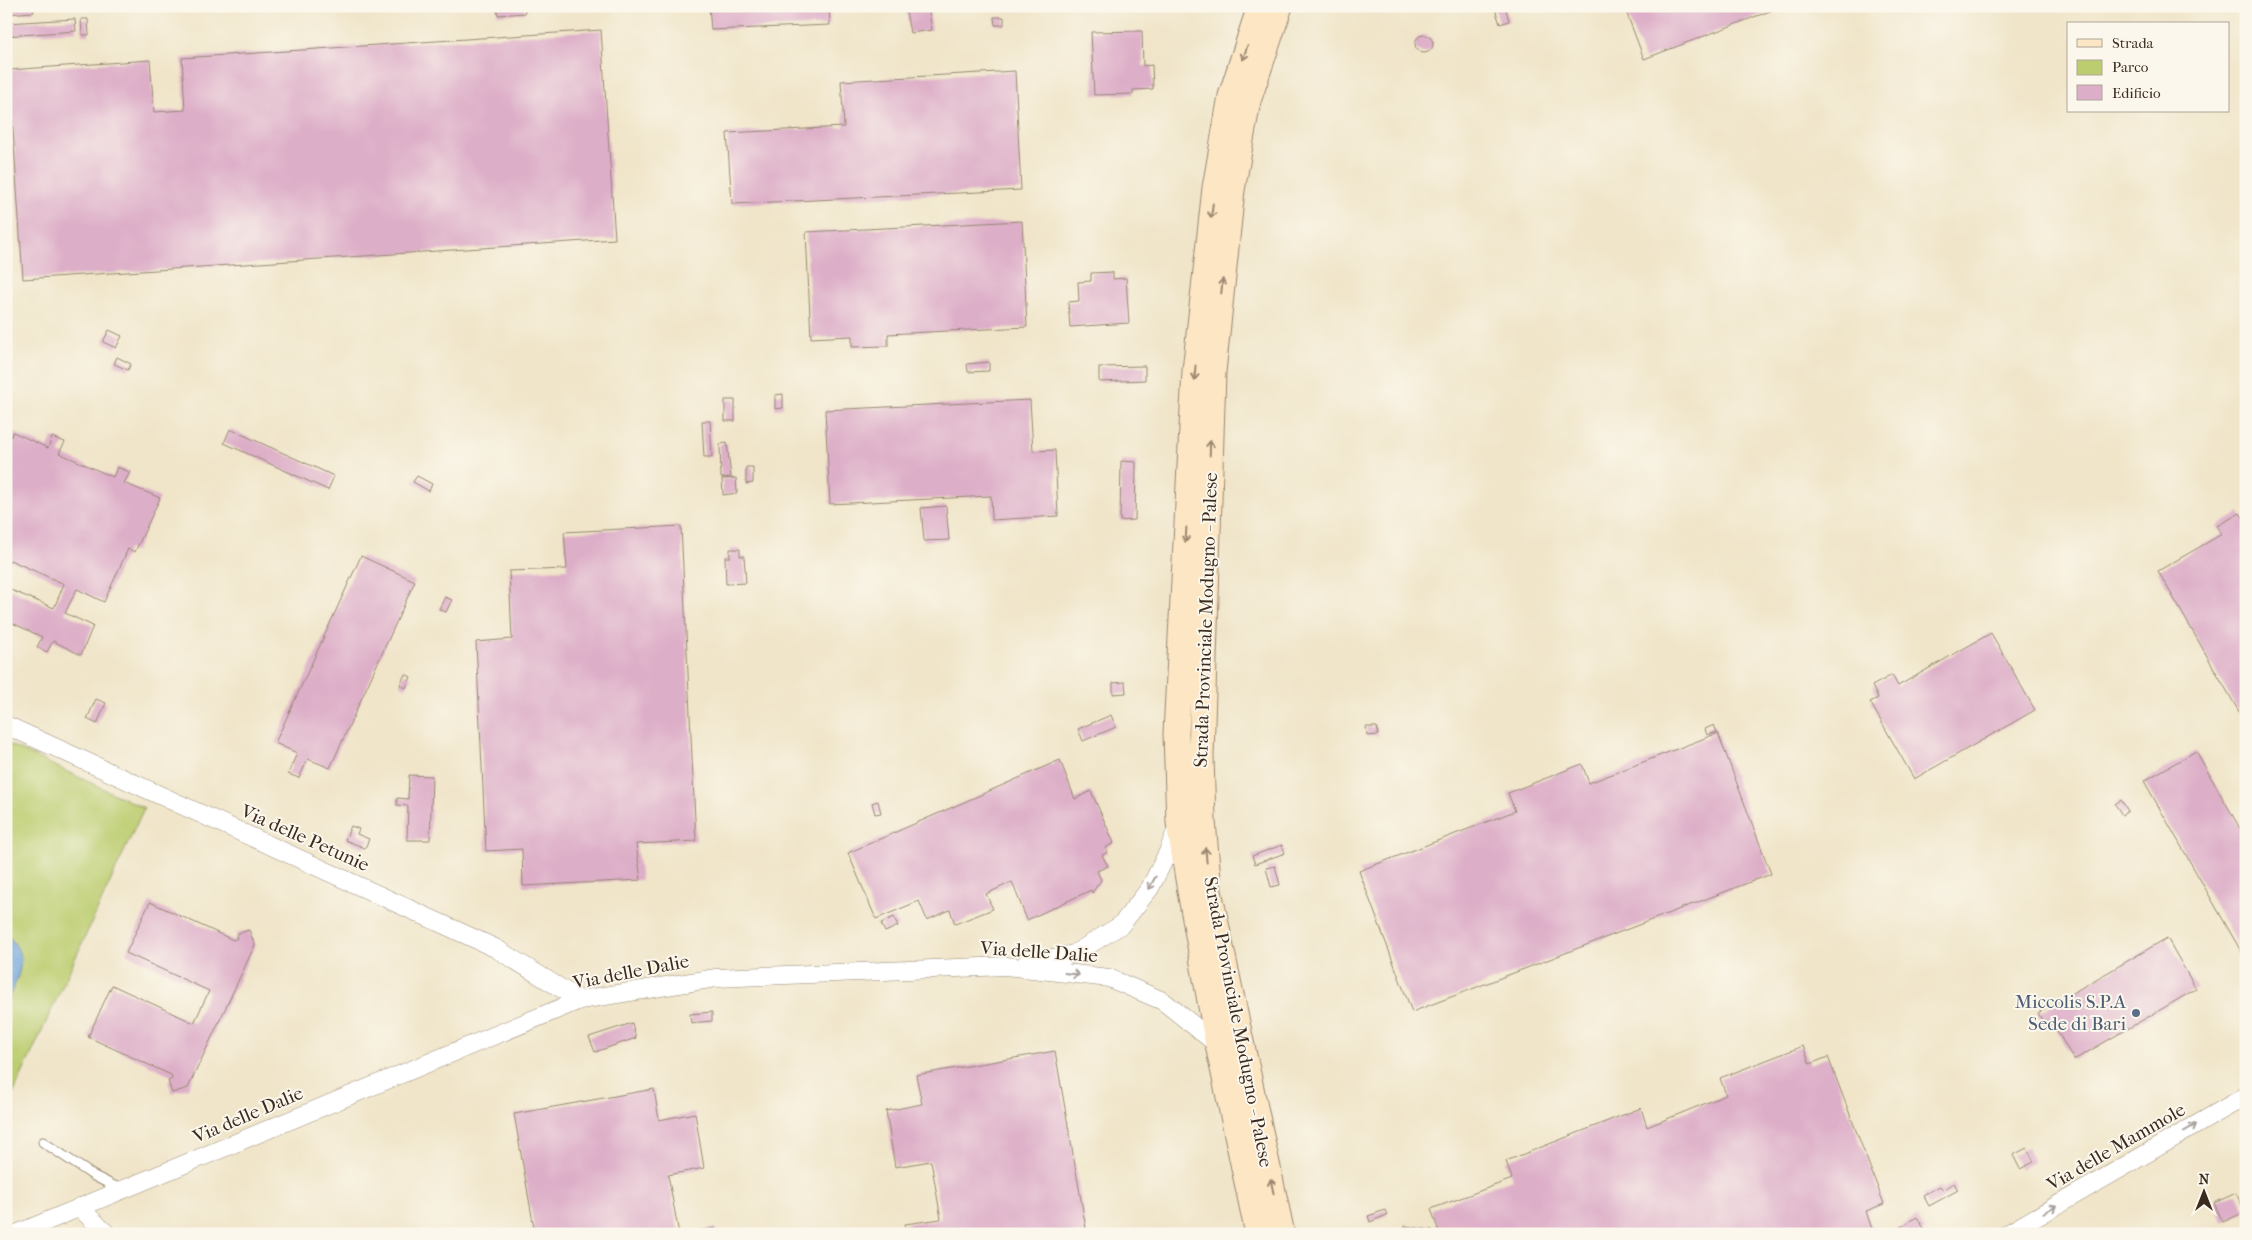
<svg xmlns="http://www.w3.org/2000/svg" width="2252" height="1240" font-family="'IM FELL French Canon',serif">
  <style>
    .green { fill: #bccd70; stroke: #7c7c47 }
    .water { fill: #6da4db; stroke: #54677c }
    .building { fill: #ddaec8 }
    .lines { fill: none; stroke-linecap: round; stroke-linejoin: round }
    .lane-casing { stroke: #968874; stroke-width: 11 }
    .street-casing { stroke: #968874; stroke-width: 19 }
    .secondary-casing { stroke: #968874; stroke-width: 27 }
    .lane { stroke: #fff; stroke-width: 9 }
    .street { stroke: #fff; stroke-width: 18 }
    .secondary { stroke: #fce6c4; stroke-width: 25 }
    .oneway { stroke: #9c8871 }
    .oneway2 { stroke: #a79f9a }
    .service-dot { fill: #5c6f8a; stroke: #fbf7ec; stroke-width: 2 }
    .labels { text-anchor: middle; dominant-baseline: central; stroke-width: 4; stroke-linejoin: round; paint-order: stroke }
    .street-label { font-size: 19px; fill: #3b2a1e; stroke: #fbf7ec }
    .service-label { font-size: 19px; fill: #4e5e75; stroke: #fbf7ec; text-anchor: end }
  </style>
  <rect width="100%" height="100%" fill="#fbf7ec"/>
  <filter id="ink" filterUnits="userSpaceOnUse"><feTurbulence type="fractalNoise" baseFrequency=".02" numOctaves="2"/><feDisplacementMap in="SourceGraphic" scale="10" xChannelSelector="R" yChannelSelector="G"/><feConvolveMatrix kernelMatrix="1 2 1 2 8 2 1 2 1" color-interpolation-filters="sRGB"/></filter>
  <filter id="wash" filterUnits="userSpaceOnUse"><feTurbulence type="fractalNoise" baseFrequency=".0096" numOctaves="4" result="noise"/><feDisplacementMap in="SourceGraphic" scale="20" xChannelSelector="R" yChannelSelector="G"/><feGaussianBlur stdDeviation="1.12" result="paint"/><feColorMatrix in="noise" values="0 0 0 0 0 0 0 0 0 0 0 0 0 0 0 0 0 1.4 0 .05"/><feComposite in="paint" operator="in"/></filter>
  <g filter="url(#wash)">
    <rect width="100%" height="100%" fill="#f0e5c9"/>
    <path class="green" d="M6,743L144,808L13,1094L6,1085Z"/>
    <path class="water" d="M6,934C31,956 19,977 6,1002Z"/>
    <g id="blocks">
      <path class="building" d="M6,6H33L34,12L6,14Z
        M524,6L525,13L498,15L497,7Z
        M709,6H829L830,25L711,30Z
        M905,6H928L932,30L910,33Z
        M1505,6L1509,21L1500,24L1495,9Z
        M1624,6H1783L1644,59Z
        M994,17H1004V25H995Z
        M75,19L76,31L6,36V23Z
        M81,19H88L89,35H82Z
        M601,30L615,239L23,279L9,70L150,60L154,112L185,110L182,58Z
        M1142,31L1143,66L1152,65L1153,89L1133,90V94L1094,95L1091,32Z
        M1415 44a9 9 0 1 1 18 0a9 9 0 1 1-18 0Z
        M1015,71L1021,190L732,204L727,133L844,127L841,81Z
        M1022,221L1027,327L888,334V346L852,347V336L811,338L806,232Z
        M1113,272V279L1126,278L1129,323L1070,327L1068,302L1079,301L1078,282L1091,281V273Z
        M109,330L122,336L116,348L103,342Z
        M117,357L131,364L128,370L114,364Z
        M989,362V371L968,372L967,364Z
        M1145,366V380L1099,382V367Z
        M783,394V408L775,409V395Z
        M725,400H735V421H725Z
        M1030,400L1033,451L1055,450L1058,516L992,520L991,496L830,504L825,410Z
        M702,421H710L712,457H704Z
        M230,429L334,476L328,490L224,443Z
        M13,432L48,448L52,437L65,442L59,453L113,477L117,467L130,472L124,483L160,498L135,552L128,549L104,602L77,589L65,613L93,626L81,655L53,641L47,652L37,647L42,637L6,620V588L54,608L64,584L10,560L6,569V446Z
        M727,443L731,477L721,478L720,444Z
        M1121,461L1136,462L1135,520L1120,521Z
        M746,467H753V483L746,484Z
        M417,476L432,484L429,491L413,482Z
        M736,478L737,493L723,495L722,479Z
        M946,506L949,540L924,541L921,508Z
        M2240,513L2246,522V724L2158,571L2222,534L2217,526Z
        M681,526L696,841L636,844L641,880L523,886L522,849L486,851L476,642L512,639L509,571L567,569L564,532Z
        M730,549H740V556H744L746,583L726,584L725,557H730Z
        M361,556L415,581L330,768L308,759L299,778L288,774L297,753L275,743Z
        M445,597L452,600L446,612L439,609Z
        M1991,633L2035,710L1914,779L1870,702L1878,698L1872,686L1892,675L1898,686Z
        M405,674L411,677L406,688L400,685Z
        M1125,682L1126,693L1113,694V683Z
        M96,699L106,703L97,724L87,719Z
        M1111,715L1116,727L1083,741L1078,729Z
        M1714,725L1717,732L1707,735L1705,729Z
        M1366,727H1377L1378,735L1367,736Z
        M1718,733L1771,874L1412,1012L1359,871L1515,811L1508,793L1582,764L1589,783Z
        M2196,751L2246,839V960L2144,781Z
        M1060,760L1075,799L1091,791L1114,843L1105,848L1108,852L1102,855L1108,866L1097,871L1101,880L1092,893L1091,890L1027,920L1012,882L986,894L993,909L955,924L950,910L927,920L919,901L876,919L848,853Z
        M409,775L432,776L430,840H407L408,806L397,805V798L408,799Z
        M2121,800L2128,811L2122,815L2115,804Z
        M878,801L881,813L875,814L872,803Z
        M351,826L359,829L357,834L369,839L365,848L345,840Z
        M1282,845L1285,853L1255,864L1252,856Z
        M1275,866L1280,885L1271,887L1266,868Z
        M150,902L233,940L237,938L236,934L249,930L255,945L188,1088L172,1093L168,1081L172,1079L171,1075L88,1037L112,985L194,1023L209,991L126,953Z
        M894,917L898,926L885,932L881,923Z
        M2167,938L2196,989L2074,1060L2053,1024L2046,1027L2038,1013Z
        M712,1012V1021L691,1023L690,1014Z
        M632,1023L636,1038L595,1052L589,1037Z
        M1803,1046L1810,1064L1828,1057L1884,1204L1866,1211L1872,1229L1860,1234H1440L1431,1209L1512,1179L1506,1161L1641,1108L1647,1127L1726,1095L1720,1078Z
        M1055,1051L1087,1234H907L905,1224L941,1219L931,1161L895,1167L886,1111L922,1104L916,1075Z
        M654,1089L659,1120L695,1113L704,1168L668,1175L679,1234H535L514,1114Z
        M2027,1148L2034,1162L2020,1169L2013,1155Z
        M1954,1183L1958,1190L1929,1206L1923,1195L1940,1186L1943,1190Z
        M2236,1193L2245,1212L2223,1222L2214,1203Z
        M1385,1210L1387,1215L1370,1222L1368,1216Z
        M1917,1217L1925,1230L1918,1234H1889Z
        M1405,1226L1433,1230V1234H1404Z
        M715,1228L716,1234H684V1233Z"/>
    </g>
  </g>
  <g filter="url(#ink)">
    <use href="#blocks" fill-opacity="0" stroke="#968874" stroke-width="1"/>
    <g class="lines">
      <defs>
        <path id="lane" d="M43,1142L94,1176L122,1190"/>
        <path id="street" d="M6,725L495,948L580,1000
          M1026,963L1074,954L1121,925L1150,888L1168,852L1179,823
          M79,1207L107,1234
          M16,1234L580,1000L716,978L1006,966L1109,978L1163,1001L1218,1045
          M2007,1234L2246,1096"/>
        <path id="secondary" d="M1280,6L1248,101L1232,190L1213,372L1201,756L1203,821L1209,891L1282,1234
          M1258,1234L1218,1045L1190,891L1179,823L1176,733L1195,371L1215,188L1231,96L1260,6"/>
      </defs>
      <use href="#lane" class="lane-casing"/>
      <use href="#street" class="street-casing"/>
      <use href="#secondary" class="secondary-casing"/>
      <use href="#lane" class="lane"/>
      <use href="#street" class="street"/>
      <use href="#secondary" class="secondary"/>
    </g>
    <defs><path id="oneway-shaft" d="M-6 0H5M1.5-3L5.5 0L1.5 3" fill="none" stroke-width="1.6" stroke-linecap="round" stroke-linejoin="round" transform="scale(1.25)"/></defs>
    <g class="oneway">
      <use href="#oneway-shaft" transform="translate(1245 53) rotate(108)"/>
      <use href="#oneway-shaft" transform="translate(1212 211) rotate(96)"/>
      <use href="#oneway-shaft" transform="translate(1222 286) rotate(-84)"/>
      <use href="#oneway-shaft" transform="translate(1195 373) rotate(94)"/>
      <use href="#oneway-shaft" transform="translate(1210 448) rotate(-88)"/>
      <use href="#oneway-shaft" transform="translate(1186 535) rotate(93)"/>
      <use href="#oneway-shaft" transform="translate(1206 855) rotate(-95)"/>
      <use href="#oneway-shaft" transform="translate(1272 1186) rotate(-102)"/>
    </g>
    <g class="oneway2">
      <use href="#oneway-shaft" transform="translate(1152 883) rotate(119)"/>
      <use href="#oneway-shaft" transform="translate(1072 974) rotate(7)"/>
      <use href="#oneway-shaft" transform="translate(2190 1128) rotate(-30)"/>
      <use href="#oneway-shaft" transform="translate(2050 1209) rotate(-30)"/>
    </g>
  </g>
  <circle class="service-dot" cx="2136" cy="1013" r="5"/>
  <g class="labels">
    <g class="street-label">
      <text transform="translate(1206 620) rotate(-88)">Strada Provinciale Modugno - Palese</text>
      <text transform="translate(305 838) rotate(24)">Via delle Petunie</text>
      <text transform="translate(1039 952) rotate(4)">Via delle Dalie</text>
      <text transform="translate(631 972) rotate(-11)">Via delle Dalie</text>
      <text transform="translate(1238 1022) rotate(79)">Strada Provinciale Modugno - Palese</text>
      <text transform="translate(248 1115) rotate(-23)">Via delle Dalie</text>
      <text transform="translate(2116 1147) rotate(-30)">Via delle Mammole</text>
    </g>
    <g class="service-label">
      <text x="2126" y="1002">Miccolis S.P.A<tspan x="2126" dy="22">Sede di Bari</tspan></text>
    </g>
  </g>
  <rect width="2252" height="1240" fill="none" stroke="#fbf7ec" stroke-width="25"/>
  <rect x="2067" y="22" width="162" height="90" fill="#fbf7ec" stroke="#aea59a"/>
  <rect x="2077" y="39" width="25" height="8" fill="#fce6c4" stroke="#aea59a"/>
  <text x="2112" y="48" font-size="15" fill="#3b2a1e">Strada</text>
  <rect x="2077" y="60" width="25" height="15" fill="#bccd70" stroke="#aea59a"/>
  <text x="2112" y="72" font-size="15" fill="#3b2a1e">Parco</text>
  <rect x="2077" y="85" width="25" height="15" fill="#ddaec8" stroke="#aea59a"/>
  <text x="2112" y="98" font-size="15" fill="#3b2a1e">Edificio</text>
  <g transform="translate(2204 1192)" stroke="#fbf7ec" stroke-width="4" paint-order="stroke">
  <path d="M0-4L9 19L0 12L-9 19Z" fill="#3b2a1e"/>
  <text y="-8" font-size="14" font-weight="bold" text-anchor="middle" fill="#3b2a1e">N</text>
  </g>
</svg>
